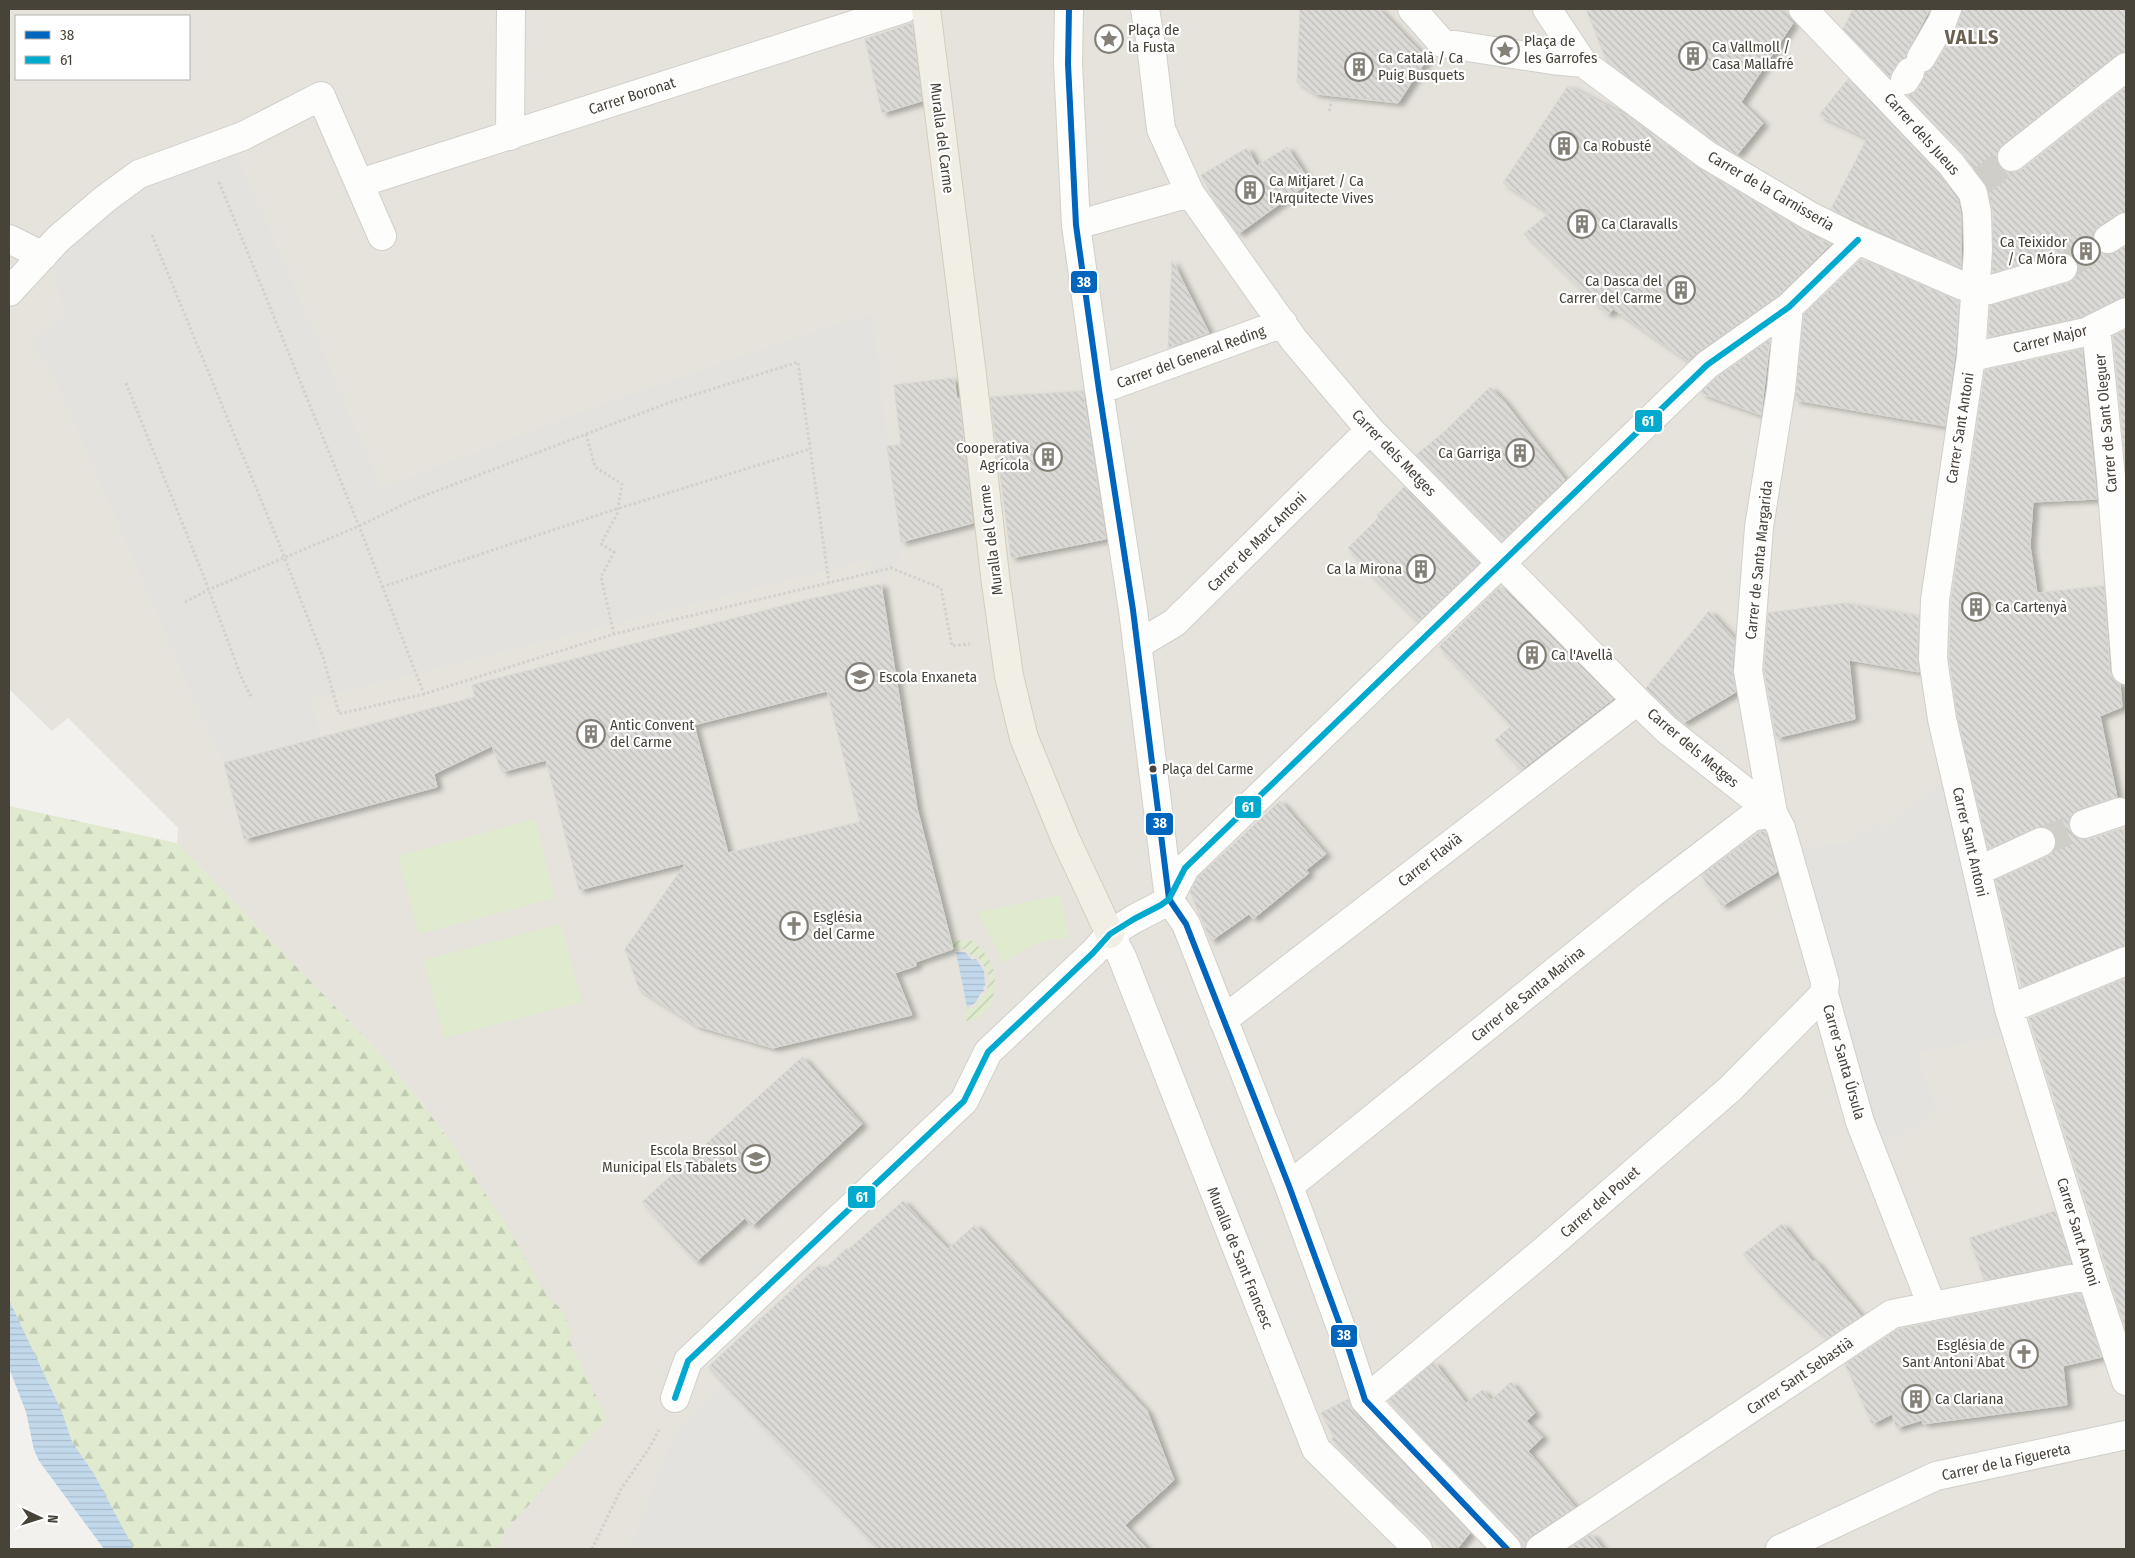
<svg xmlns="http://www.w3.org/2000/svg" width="2135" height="1558" font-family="'Fira Sans Condensed',sans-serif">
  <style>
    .residential { fill: #e5e3db; fill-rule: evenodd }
    .green { fill: #dfeacf }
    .forest { fill: url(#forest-firs) }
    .garden { fill: url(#garden-furrows) }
    .parking { fill: #e4e2de }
    .water { fill: url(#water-rules) }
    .building { fill: url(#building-back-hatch); stroke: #dad8d3; fill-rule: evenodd; filter: url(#shadow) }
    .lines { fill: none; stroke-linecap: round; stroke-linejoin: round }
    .minor-tunnel { stroke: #d0cec9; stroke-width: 28; stroke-dasharray: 28 14; stroke-linecap: butt }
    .minor-casing { stroke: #d0cfcb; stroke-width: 30 }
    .major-casing { stroke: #d3cdbc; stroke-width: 30 }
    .path { stroke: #d2d1cb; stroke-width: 3; stroke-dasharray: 2.5 2.5; stroke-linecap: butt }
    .minor { stroke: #fdfdfc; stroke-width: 28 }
    .major { stroke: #f1eee5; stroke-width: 28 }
    .bus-1-casing { stroke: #fff; stroke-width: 10 }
    .bus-2-casing { stroke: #fff; stroke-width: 10 }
    .bus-1 { stroke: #0065bd; stroke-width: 6 }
    .bus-2 { stroke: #00a9ce; stroke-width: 6 }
    .bus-dot { fill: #484339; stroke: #fff; stroke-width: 2 }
    .labels { text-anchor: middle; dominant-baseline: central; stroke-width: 4.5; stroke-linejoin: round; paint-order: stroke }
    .bus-label { font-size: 14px; fill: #484339; stroke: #fff; text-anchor: start }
    .poi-label { font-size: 15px; fill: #484339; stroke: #fff; text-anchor: start }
    .street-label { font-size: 15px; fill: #484339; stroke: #fff }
    .district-label { font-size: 20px; font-weight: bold; letter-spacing: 1px; fill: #6a6151; stroke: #fff }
    .line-badge { stroke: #fff; stroke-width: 2 }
    .badge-label { font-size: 14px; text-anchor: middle; font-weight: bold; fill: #fff }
  </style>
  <defs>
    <pattern id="forest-firs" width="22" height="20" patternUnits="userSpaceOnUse" patternTransform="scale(1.25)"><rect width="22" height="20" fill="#dfeacf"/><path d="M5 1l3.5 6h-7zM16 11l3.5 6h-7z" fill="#c1cab2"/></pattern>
    <pattern id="garden-furrows" width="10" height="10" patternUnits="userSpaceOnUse" patternTransform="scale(1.25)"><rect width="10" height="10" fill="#dfeacf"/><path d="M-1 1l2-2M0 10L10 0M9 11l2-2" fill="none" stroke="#c1cab2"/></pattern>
    <pattern id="water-rules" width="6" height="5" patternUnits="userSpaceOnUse" patternTransform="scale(1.25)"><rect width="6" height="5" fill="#c2d9ec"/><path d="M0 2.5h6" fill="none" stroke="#a8bbcb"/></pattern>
    <pattern id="building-back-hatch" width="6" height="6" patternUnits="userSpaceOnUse" patternTransform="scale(1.25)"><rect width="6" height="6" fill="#dcdad6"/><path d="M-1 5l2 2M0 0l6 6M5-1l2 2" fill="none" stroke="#bebcb8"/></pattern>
    <filter id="shadow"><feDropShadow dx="5.5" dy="3" stdDeviation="2.5" flood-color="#0004"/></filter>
  </defs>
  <rect width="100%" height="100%" fill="#f2f1ed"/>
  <path class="residential" d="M9,9H2126V1549H496L505,1531L539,1493L454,1147L420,1101L372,1045L177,843L178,828L68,718L52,731L9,689ZM16,16H189V79H16Z"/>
  <path class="green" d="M535,819L555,898L419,934L398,856Z
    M1060,895L1070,938C1038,940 1030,945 1004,963L978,912Z
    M561,924L582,1002L444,1038L424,960Z"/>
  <path class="forest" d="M9,806L177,843L372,1045L420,1101L454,1147L509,1230L550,1301C565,1307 568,1324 573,1338L567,1336L607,1419L505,1531L496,1549H108L9,1350Z"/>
  <path class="garden" d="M970,940C990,952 999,973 993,997C992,1003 990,1009 984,1013C979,1018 973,1020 967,1022L965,1010L976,1006L983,995L988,994C986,986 991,981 988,973C986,966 979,962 978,955L973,957L965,949H953L951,941Z"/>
  <path class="parking" d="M234,149L381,488L604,404L827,327L872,315L894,504L901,542L899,557L881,584L870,559L311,699L320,737L224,763L196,704L54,375L32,342L63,316L55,264L88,231L139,189Z
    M1947,778L2004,1035L1918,1052L1925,1080L1936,1109L1905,1132L1879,1145L1801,848L1847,844L1878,822L1881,831Z
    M722,1382L819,1486L878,1549H630L673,1438Z"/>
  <path class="water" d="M956,952H965L972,960L976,959L984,971L985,986L983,987L984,991C976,995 980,1004 967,1007Z
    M9,1300L62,1412L72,1442L94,1474L134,1549H104L39,1461L34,1450L26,1412L9,1368Z"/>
  <path class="building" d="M1300,9H1379L1427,59L1398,103L1316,94L1297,82Z
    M1586,9H1777L1793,23L1741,102L1763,123L1737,155L1716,142L1607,62Z
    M1853,9H1930L1908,50L1905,58L1897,64L1890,77L1843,29Z
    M1962,9H2126V52L2116,55L2002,145L1998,151L1997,159L1999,166L2006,171L2014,172L2021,170L2126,87V212L2117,214L2099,226L2094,232L2092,240L2095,248L2101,253L2109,255L2126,246V296L2119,298L2081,317L1988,337L1990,305L2068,283L2075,278L2078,271V264L2073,256L2066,253H2059L1992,273L1993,213L1986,184L1962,153L1907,95L1913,94L1918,89L1926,72L1934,66L1956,30Z
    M912,23L922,101L882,113L865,39Z
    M1848,79L1939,174L1958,200L1961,215V268L1831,209L1867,138L1819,115Z
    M1568,86L1629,117L1699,168L1818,239L1831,244L1779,295L1698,352L1688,361L1613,309L1608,315L1524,234L1549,213L1503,183Z
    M1287,147L1310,182L1238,234L1217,204L1201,175L1247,148L1257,166Z
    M1861,259L1959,301L1955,355L1945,426L1795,400L1804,314Z
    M1172,260L1209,333L1168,348Z
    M2126,329V472L2113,336Z
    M1770,339L1761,415L1700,393L1717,377Z
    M2082,349L2097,499L2033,502L2030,546L2037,593L2104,586L2110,671L2113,679L2120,684L2122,707L2100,716L2117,797L2079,809L2073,813L2069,820V828L2073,835L2081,839H2089L2123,828L2126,844V946L2022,987L1995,880L2048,856L2054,851L2056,844L2055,836L2050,829L2043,827L2035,828L1988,849L1957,716L1949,658L1951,601L1985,370Z
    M954,378L957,399L959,398L973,523L901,542L887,446L901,445L894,385Z
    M1490,387L1503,400L1565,480L1502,541L1416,455L1445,431Z
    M1083,391L1106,539L1011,558L990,397Z
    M1404,487L1479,563L1418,622L1364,568L1348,548L1379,517L1377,515Z
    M881,584L917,808L953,949L916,962V966L895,973L912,1015L773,1048L697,1026L639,989L625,949L686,863L579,890L546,760L502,772L492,746L434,774L437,787L244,839L224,763L475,697L472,685L806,600ZM827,691L860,822L728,853L694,725Z
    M1500,586L1613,699L1521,770L1495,740L1511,726L1439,647Z
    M1844,603L1919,616L1917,659L1919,672L1849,660L1855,719L1776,738L1764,670L1768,613Z
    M1709,611L1735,639L1732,670L1736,692L1683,723L1646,688Z
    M1280,801L1326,854L1306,870L1309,873L1253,919L1249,914L1211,941L1190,892L1198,877Z
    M1765,830L1777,872L1722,906L1701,875L1759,832Z
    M2126,978V1332L2029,1018Z
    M802,1057L862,1124L752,1226L745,1218L696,1262L642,1202Z
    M903,1201L948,1249L975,1225L1147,1411L1174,1480L1125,1525L1147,1549H878L708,1367L819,1265L824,1270L847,1248L848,1250Z
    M2055,1211L2071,1263L1984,1280L1969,1238Z
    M1782,1224L1813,1262L1815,1261L1861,1316L1827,1339L1778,1293L1743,1254Z
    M2080,1293L2102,1357L2063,1366L2067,1405L1923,1424L1922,1420L1896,1428L1892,1414L1872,1424L1845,1364L1898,1329Z
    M1434,1362L1466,1403L1482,1390L1491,1400L1511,1382L1535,1413L1526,1421L1543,1437L1528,1451L1575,1507L1531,1536L1526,1542L1525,1547L1388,1401Z
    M1348,1399L1353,1410L1359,1417L1470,1533L1457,1549H1444L1392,1499L1390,1500L1331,1439L1334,1437L1321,1413Z
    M1591,1534L1603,1549H1568Z"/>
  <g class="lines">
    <path class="minor-tunnel" d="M1979,183L2012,157
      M2063,268L2108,239
      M2041,842L2084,824"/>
    <defs>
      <path id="minor" d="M1069,9L1068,64L1076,225L1099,390L1133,610L1169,899L1186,924L1289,1186L1347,1344L1365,1400L1507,1549
        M1145,9L1151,45L1161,129L1190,193L1294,340L1370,430L1637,701L1667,730L1773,813
        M1412,9L1442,43L1552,60L1583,63
        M1547,9L1583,63L1707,155L1810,216L1858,240L1963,286L1989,290L2063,268
        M1803,9L1951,164L1973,193L1977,213L1978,250L1971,357L1935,600L1933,659L1942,719L2009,1009L2091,1275L2126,1381
        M1921,58L1942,22L1947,9
        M1905,80L1910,72
        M510,136L511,9
        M2012,157L2126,67
        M360,183L903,9
        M1076,225L1190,193
        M9,239L43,256
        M2108,239L2126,227
        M9,292L58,239L105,199L139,174L243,136L321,96L382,236
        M1789,307L1781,390L1759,527L1748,671L1773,813L1781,828L1825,982L1824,994L1860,1122L1932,1306
        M2096,327L2111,477L2126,670
        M1971,357L2086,332L2126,312
        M1099,390L1283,323
        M1137,645L1174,623L1370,430
        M2084,824L2120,812
        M1978,871L2041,842
        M1110,934L1122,957L1316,1449L1418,1549
        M2009,1009L2126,961
        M1223,1020L1637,701
        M1289,1186L1650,895L1752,817L1773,813
        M675,1398L688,1361L964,1101L988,1052L1093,953L1110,934L1134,919L1161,905L1169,899L1185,868L1707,365L1789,307L1858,240
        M1365,1400L1541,1253L1730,1089L1824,994
        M1540,1549L1892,1314L2091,1275
        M1780,1549L1936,1476L2126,1435"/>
      <path id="major" d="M926,9L972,375L996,584L1009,676L1024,738L1065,838L1110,934"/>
    </defs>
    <use href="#minor" class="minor-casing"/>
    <use href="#major" class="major-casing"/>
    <path class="path" d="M1329,111L1333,96
      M219,182L359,526L424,694
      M152,235L280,546L323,657L339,714L424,694L614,634L891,568L941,588L952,646L970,644
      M126,383L204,577L242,679L252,698
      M586,434L671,402L798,362L829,583
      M382,587L610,511L810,449
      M185,602L208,590L359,526L413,500L586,434L595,467L622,484L617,514L601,544L614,552L601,577L614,634
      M592,1549L621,1489L648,1450L659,1430"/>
    <use href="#minor" class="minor"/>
    <use href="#major" class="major"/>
    <defs>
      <path id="bus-1" d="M1069,9L1068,64L1076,225L1099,390L1133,610L1169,899L1186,924L1289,1186L1347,1344L1365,1400L1507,1549"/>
      <path id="bus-2" d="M675,1398L688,1361L964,1101L988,1052L1093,953L1110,934L1134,919L1161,905L1169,899L1185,868L1707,365L1789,307L1858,240"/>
    </defs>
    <use href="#bus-1" class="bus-1-casing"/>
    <use href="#bus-2" class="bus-2-casing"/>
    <use href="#bus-1" class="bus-1"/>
    <use href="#bus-2" class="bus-2"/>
  </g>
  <defs>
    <symbol id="sight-ring" viewBox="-11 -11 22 22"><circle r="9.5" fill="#fff" stroke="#848078" stroke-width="1.5"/><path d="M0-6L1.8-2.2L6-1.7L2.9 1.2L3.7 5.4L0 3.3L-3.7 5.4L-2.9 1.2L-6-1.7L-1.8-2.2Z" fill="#848078"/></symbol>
    <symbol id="building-ring" viewBox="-11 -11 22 22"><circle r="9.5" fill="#fff" stroke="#848078" stroke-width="1.5"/><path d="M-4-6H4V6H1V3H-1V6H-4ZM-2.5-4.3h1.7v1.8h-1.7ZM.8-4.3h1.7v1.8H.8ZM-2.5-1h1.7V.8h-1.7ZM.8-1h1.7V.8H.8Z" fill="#848078"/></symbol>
    <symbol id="school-ring" viewBox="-11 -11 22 22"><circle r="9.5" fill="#fff" stroke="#848078" stroke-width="1.5"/><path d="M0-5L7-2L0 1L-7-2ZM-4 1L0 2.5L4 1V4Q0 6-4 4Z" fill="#848078"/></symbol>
    <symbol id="church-ring" viewBox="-11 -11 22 22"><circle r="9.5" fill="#fff" stroke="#848078" stroke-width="1.5"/><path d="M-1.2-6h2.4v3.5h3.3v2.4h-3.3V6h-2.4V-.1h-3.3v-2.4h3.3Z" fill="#848078"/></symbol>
  </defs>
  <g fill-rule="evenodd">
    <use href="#sight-ring" x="1093" y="23" width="32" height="32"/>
    <use href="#sight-ring" x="1489" y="34" width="32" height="32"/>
    <use href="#building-ring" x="1677" y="40" width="32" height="32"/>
    <use href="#building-ring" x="1343" y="51" width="32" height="32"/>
    <use href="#building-ring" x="1548" y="130" width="32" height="32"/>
    <use href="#building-ring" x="1234" y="174" width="32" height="32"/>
    <use href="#building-ring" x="1566" y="208" width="32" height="32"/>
    <use href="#building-ring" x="2070" y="235" width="32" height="32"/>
    <use href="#building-ring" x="1665" y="274" width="32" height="32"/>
    <use href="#building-ring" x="1504" y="437" width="32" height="32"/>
    <use href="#building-ring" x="1032" y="441" width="32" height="32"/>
    <use href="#building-ring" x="1405" y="553" width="32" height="32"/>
    <use href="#building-ring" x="1960" y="591" width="32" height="32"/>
    <use href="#building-ring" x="1516" y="639" width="32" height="32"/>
    <use href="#school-ring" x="844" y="661" width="32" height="32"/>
    <use href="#building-ring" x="575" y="718" width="32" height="32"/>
    <use href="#church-ring" x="778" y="910" width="32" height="32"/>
    <use href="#school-ring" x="740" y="1143" width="32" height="32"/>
    <use href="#church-ring" x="2008" y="1338" width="32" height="32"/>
    <use href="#building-ring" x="1900" y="1383" width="32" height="32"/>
  </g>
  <circle class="bus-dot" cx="1153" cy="769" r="4.5"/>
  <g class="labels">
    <g class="bus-label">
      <text x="1162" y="769">Plaça del Carme</text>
    </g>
    <g class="poi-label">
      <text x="1128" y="30">Plaça de<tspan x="1128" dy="17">la Fusta</tspan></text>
      <text x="1524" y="41">Plaça de<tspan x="1524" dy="17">les Garrofes</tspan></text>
      <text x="1712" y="47">Ca Vallmoll /<tspan x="1712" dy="17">Casa Mallafré</tspan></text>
      <text x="1378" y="58">Ca Català / Ca<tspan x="1378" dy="17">Puig Busquets</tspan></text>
      <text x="1583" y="146">Ca Robusté</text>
      <text x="1269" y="181">Ca Mitjaret / Ca<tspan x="1269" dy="17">l'Arquitecte Vives</tspan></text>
      <text x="1601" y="224">Ca Claravalls</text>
      <text x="2067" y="242" text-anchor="end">Ca Teixidor<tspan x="2067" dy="17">/ Ca Móra</tspan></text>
      <text x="1662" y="281" text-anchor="end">Ca Dasca del<tspan x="1662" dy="17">Carrer del Carme</tspan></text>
      <text x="1029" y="448" text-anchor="end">Cooperativa<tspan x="1029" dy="17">Agrícola</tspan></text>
      <text x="1501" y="453" text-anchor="end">Ca Garriga</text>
      <text x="1402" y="569" text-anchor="end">Ca la Mirona</text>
      <text x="1995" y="607">Ca Cartenyà</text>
      <text x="1551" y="655">Ca l'Avellà</text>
      <text x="879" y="677">Escola Enxaneta</text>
      <text x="610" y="725">Antic Convent<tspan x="610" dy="17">del Carme</tspan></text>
      <text x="813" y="917">Església<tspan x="813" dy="17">del Carme</tspan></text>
      <text x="737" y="1150" text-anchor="end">Escola Bressol<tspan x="737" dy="17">Municipal Els Tabalets</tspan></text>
      <text x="2005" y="1345" text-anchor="end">Església de<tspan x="2005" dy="17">Sant Antoni Abat</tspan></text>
      <text x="1935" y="1399">Ca Clariana</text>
    </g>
    <g class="street-label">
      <text transform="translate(632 96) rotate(-18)">Carrer Boronat</text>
      <text transform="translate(1922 134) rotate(48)">Carrer dels Jueus</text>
      <text transform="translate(942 138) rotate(83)">Muralla del Carme</text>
      <text transform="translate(1771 191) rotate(30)">Carrer de la Carnisseria</text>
      <text transform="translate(2050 339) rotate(-14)">Carrer Major</text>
      <text transform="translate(1191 357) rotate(-20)">Carrer del General Reding</text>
      <text transform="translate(2106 423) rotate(-95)">Carrer de Sant Oleguer</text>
      <text transform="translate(1960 428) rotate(-81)">Carrer Sant Antoni</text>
      <text transform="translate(1394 453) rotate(46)">Carrer dels Metges</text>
      <text transform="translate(991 540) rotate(-97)">Muralla del Carme</text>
      <text transform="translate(1257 542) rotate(-45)">Carrer de Marc Antoni</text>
      <text transform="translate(1759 560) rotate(-84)">Carrer de Santa Margarida</text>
      <text transform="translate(1693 748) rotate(40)">Carrer dels Metges</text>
      <text transform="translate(1970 842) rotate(77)">Carrer Sant Antoni</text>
      <text transform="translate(1430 860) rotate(-38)">Carrer Flavià</text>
      <text transform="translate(1528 994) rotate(-39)">Carrer de Santa Marina</text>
      <text transform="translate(1844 1062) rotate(74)">Carrer Santa Úrsula</text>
      <text transform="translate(1600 1202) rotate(-41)">Carrer del Pouet</text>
      <text transform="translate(2078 1232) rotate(73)">Carrer Sant Antoni</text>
      <text transform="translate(1240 1258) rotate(68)">Muralla de Sant Francesc</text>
      <text transform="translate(1800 1376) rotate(-34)">Carrer Sant Sebastià</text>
      <text transform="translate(2006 1462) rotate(-12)">Carrer de la Figuereta</text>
    </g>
    <g class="district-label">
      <text x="1972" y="37">VALLS</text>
    </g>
  </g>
  <g class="line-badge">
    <rect x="1070" y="270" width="28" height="24" rx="5" fill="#0065bd"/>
    <rect x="1634" y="409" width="29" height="24" rx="5" fill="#00a9ce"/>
    <rect x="1234" y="795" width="28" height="24" rx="5" fill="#00a9ce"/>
    <rect x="1145" y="812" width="29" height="24" rx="5" fill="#0065bd"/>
    <rect x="847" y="1185" width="29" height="24" rx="5" fill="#00a9ce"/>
    <rect x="1330" y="1324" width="28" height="24" rx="5" fill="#0065bd"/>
  </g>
  <g class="badge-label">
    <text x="1084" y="287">38</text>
    <text x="1648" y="426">61</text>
    <text x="1248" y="812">61</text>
    <text x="1160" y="828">38</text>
    <text x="862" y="1202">61</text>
    <text x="1344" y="1340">38</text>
  </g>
  <rect width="2135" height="1558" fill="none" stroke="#484339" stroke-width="20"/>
  <rect x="15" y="15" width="175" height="65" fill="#ffffff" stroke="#b6b4b0"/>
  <rect x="25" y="31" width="25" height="8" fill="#0065bd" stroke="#b6b4b0"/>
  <text x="60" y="40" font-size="15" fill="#484339">38</text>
  <rect x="25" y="56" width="25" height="8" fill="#00a9ce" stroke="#b6b4b0"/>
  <text x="60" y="65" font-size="15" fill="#484339">61</text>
  <g transform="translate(40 1518) rotate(94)" stroke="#ffffff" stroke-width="4" paint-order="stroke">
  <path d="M0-4L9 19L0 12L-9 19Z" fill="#484339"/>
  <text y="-8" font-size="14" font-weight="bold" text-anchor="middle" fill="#484339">N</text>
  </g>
</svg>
